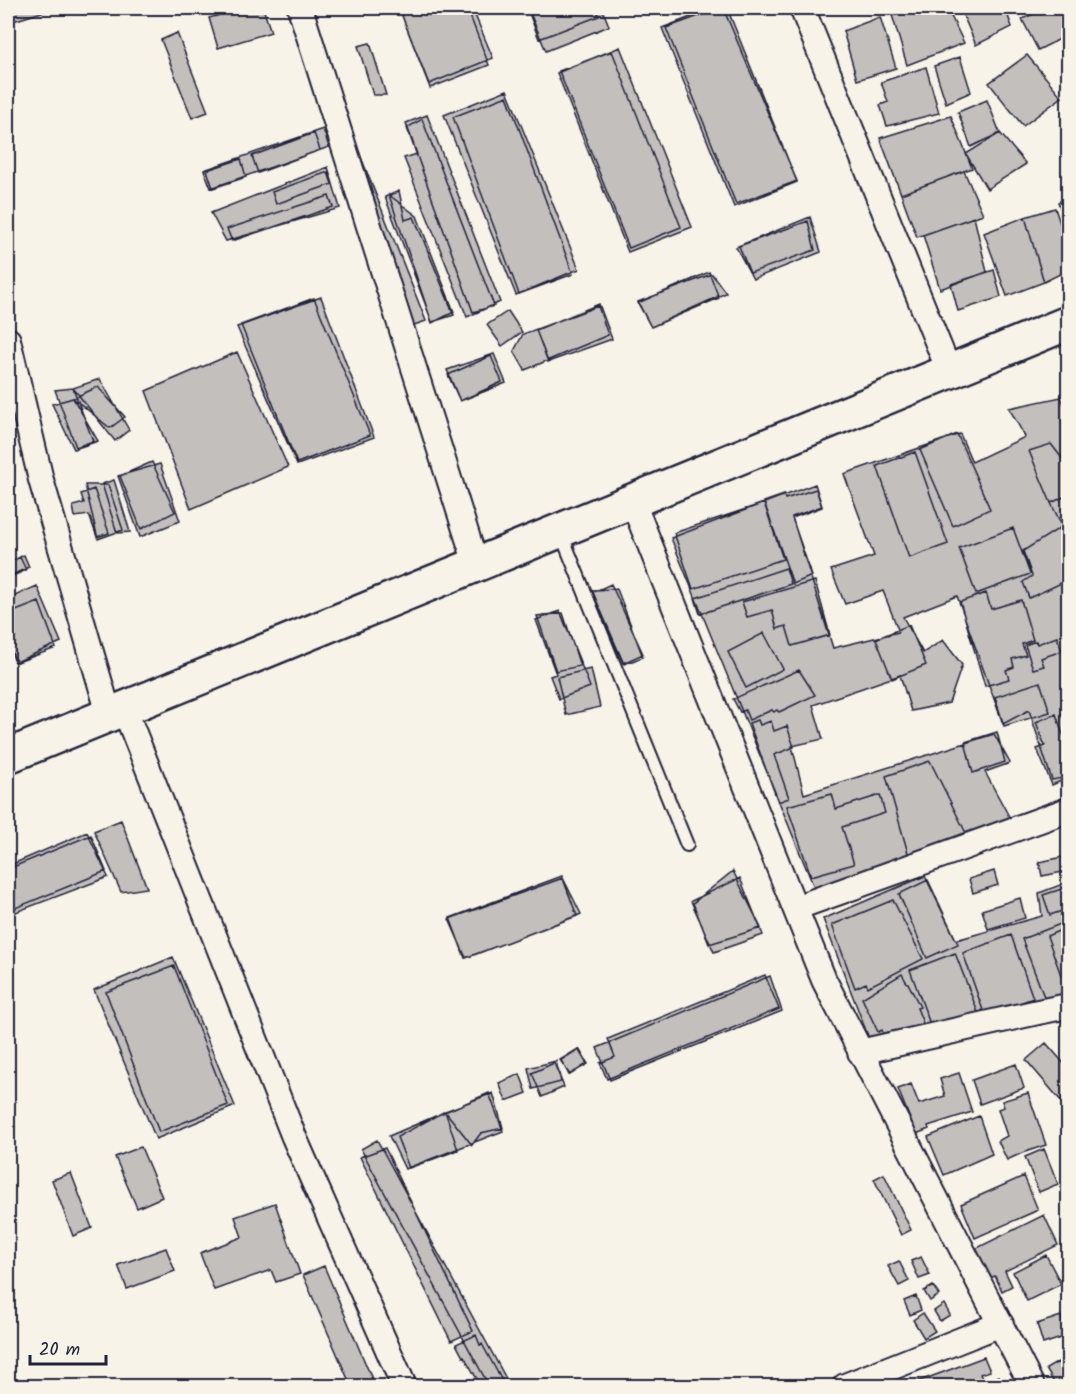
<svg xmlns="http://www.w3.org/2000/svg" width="1076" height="1394" font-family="Kalam,sans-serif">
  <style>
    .building { fill: #c2bfbd; stroke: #22223b; stroke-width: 1.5 }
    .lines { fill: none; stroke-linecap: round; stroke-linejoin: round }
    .lane-casing { stroke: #22223b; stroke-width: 16 }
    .street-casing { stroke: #22223b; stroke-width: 28 }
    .primary-casing { stroke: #22223b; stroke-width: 38 }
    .lane { stroke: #f7f3e8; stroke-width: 12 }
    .street { stroke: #f7f3e8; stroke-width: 24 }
    .primary { stroke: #f7f3e8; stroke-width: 33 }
  </style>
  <rect width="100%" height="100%" fill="#f7f3e8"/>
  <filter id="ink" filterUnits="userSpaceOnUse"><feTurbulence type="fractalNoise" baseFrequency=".0167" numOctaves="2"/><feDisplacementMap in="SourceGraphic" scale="12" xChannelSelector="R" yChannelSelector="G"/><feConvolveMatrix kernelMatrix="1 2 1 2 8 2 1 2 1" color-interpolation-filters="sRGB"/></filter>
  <g filter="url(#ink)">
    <path class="building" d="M9,8H55L13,21Z
      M245,8H263L271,32L218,48L209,18Z
      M399,8H467L489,65L430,88Z
      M399,8H472L493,58L429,84Z
      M527,8H596L599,16L539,39Z
      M528,8H602L609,26L546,51Z
      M714,8H727L797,182L734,207L662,28Z
      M721,8H723L797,181L736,204L666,28Z
      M914,8H947L964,43L907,65L892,15Z
      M960,8H1005L1012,27L976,45Z
      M1047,8H1060L1068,24V35L1038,50L1022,19Z
      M880,17L896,68L857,80L843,31Z
      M177,33L208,112L192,118L161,40Z
      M370,43L386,95H373L358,46Z
      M620,47L692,227L628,252L557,73Z
      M612,51L681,227L629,248L559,71Z
      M1027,55L1062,97L1023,126L989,83Z
      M960,57L971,92L946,103L934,66Z
      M926,67L939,113L887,126L880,105L888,102L881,82Z
      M507,90L579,269L516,295L444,115Z
      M507,96L573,274L519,294L453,117Z
      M987,100L1000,133L971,147L958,112Z
      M427,115L500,302L467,317L404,158L417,154L406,123Z
      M951,116L972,168L901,194L880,138Z
      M422,119L494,306L473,312L407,128Z
      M323,129L329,147L211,188L204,170Z
      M314,133L320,150L258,173L252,156Z
      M1000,133L1026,164L987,189L966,154Z
      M355,142L426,321L408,327L338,153Z
      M241,159L246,177L213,188L207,170Z
      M328,167L340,208L226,241L211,213Z
      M964,171L983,214L917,237L901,194Z
      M328,172L332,184L276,204L272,192Z
      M399,191L405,220L414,217L454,315L432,322L385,197Z
      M389,195L417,216L454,312L432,323Z
      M329,196L333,207L232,241L227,229Z
      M1068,197V223L1067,224L1058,202Z
      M1055,208L1068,248V270L1044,282L1025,217Z
      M810,217L821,252L753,279L736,247Z
      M974,217L987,272L940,289L923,235Z
      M1025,217L1044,282L1007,296L984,233Z
      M808,221L815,250L750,273L739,246Z
      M1068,223V248L1061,225Z
      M994,270L1001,297L958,311L951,284Z
      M709,272L719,298L651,327L638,303Z
      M712,274L726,293L651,327L638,302Z
      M321,297L374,437L297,465L237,327Z
      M314,298L370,435L297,463L241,325Z
      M599,304L612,339L548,362L536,330Z
      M598,306L608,335L525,370L514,351L523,334Z
      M508,311L522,332L502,346L487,325Z
      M237,352L288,467L191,509L146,391Z
      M494,354L506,383L460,401L447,370Z
      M491,356L502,382L460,401L448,375Z
      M100,379L129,430L115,441L73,388Z
      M98,387L125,417L110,428L73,398Z
      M73,388L93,441L76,447L55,390Z
      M1061,397L1068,414V777L1052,780L1029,710L1003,724L957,596L903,617L923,653L943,640L962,665L949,703L911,711L900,675L813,705L823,739L792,746L804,794L994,734L1010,763L985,772L1011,820L818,897L671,538L815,484L822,506L792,517L833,648L899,632L883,591L845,604L831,570L874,556L844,474L960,434L972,462L1025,437L1009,408Z
      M73,398L98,441L74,449L52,404Z
      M957,434L990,509L953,526L920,450Z
      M1051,444L1068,466V495L1051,503L1029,451Z
      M915,452L948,544L909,558L877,466Z
      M152,462L175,512L141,529L120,476Z
      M160,464L180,521L140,537L118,476Z
      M114,480L130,532L117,533L102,484Z
      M85,485H108L123,530L98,539Z
      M94,489L109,533L97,537L89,515L75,517L73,506L84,503L81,494Z
      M816,489L822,507L792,518L812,576L793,584L764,502L784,495L785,499Z
      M1068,495V538L1051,503Z
      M764,503L783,559L693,589L674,533Z
      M1061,527L1068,542V580L1029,598L1023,582L1032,576L1023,551Z
      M1013,528L1030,574L976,594L959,548Z
      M24,555L29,567L8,577V563Z
      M20,557L26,570L8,578V563Z
      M786,568L791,584L700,614L695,598Z
      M815,581L830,635L792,646L786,626L777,629L772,610L747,617L742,602Z
      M611,584L643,654L623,663L591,593Z
      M37,586L61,642L16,662L8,642V614L9,613L8,609V599Z
      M617,589L643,657L624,664L592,590Z
      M986,593L991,609L1021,600L1033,640L1022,644L1026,655L1012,659L1014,667L1006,670L1009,679L985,686L960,602Z
      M39,602L56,648L15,663L8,642V614Z
      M560,611L590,687L559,699L550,676L556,674L536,620Z
      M563,613L580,666L556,671L537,616Z
      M909,625L926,665L892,679L876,639Z
      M764,633L783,669L746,688L728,652Z
      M1057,637L1062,651L1041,658L1044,666L1033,669L1025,645L1036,641L1037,644Z
      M591,669L600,707L566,715L557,677Z
      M799,670L815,695L779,712L777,710L774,712L772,710L749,720L745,710L740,712L733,699Z
      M1040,682L1050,712L1004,726L995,697Z
      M1068,710V730L1062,713Z
      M1056,714L1065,740L1067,747L1068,746V778L1052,785L1037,749L1045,746L1036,722Z
      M758,720L760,725L771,721L774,731L787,726L794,747L774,755L789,798L778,802L749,723Z
      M997,732L1005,762L973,773L965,742Z
      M930,761L968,837L910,860L886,776Z
      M832,794L836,809L880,795L885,813L842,827L854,864L811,876L787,806Z
      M121,820L147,888L121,892L94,831Z
      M87,832L108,877L8,915V866Z
      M91,835L106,871L8,911V869Z
      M1068,856V871L1042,876L1039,862Z
      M733,871L761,928L709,944L693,903Z
      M994,871L998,885L973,893L969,879Z
      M562,876L577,916L465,958L450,918Z
      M925,876L956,940L1042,916L1039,893L1068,882V927L1047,936L1067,992L875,1054L823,919Z
      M563,878L581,914L466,958L449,919Z
      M740,878L763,935L714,952L691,901Z
      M928,880L958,944L927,958L899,894Z
      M1068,887V909L1050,915L1043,895Z
      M1020,898L1025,918L988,929L982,910Z
      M893,900L923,959L868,987L866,983L855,988L832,925Z
      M1063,923L1068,937V993L1046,1002L1022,939Z
      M1011,935L1033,998L985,1016L963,953Z
      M955,953L979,1015L933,1032L910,970Z
      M173,957L235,1106L156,1139L94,990Z
      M174,966L228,1105L159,1132L106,992Z
      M902,974L907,983H908L920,1007L917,1008L925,1028L886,1043L882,1030L878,1032L862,998Z
      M765,975L779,1009L607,1079L600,1063L615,1057L608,1039Z
      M770,976L782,1011L610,1080L597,1048Z
      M1046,1043L1068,1068V1107L1067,1108L1026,1060Z
      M578,1049L587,1064L570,1075L560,1060Z
      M579,1049L588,1064L569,1075L561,1060Z
      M556,1061L561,1082L533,1089L528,1068Z
      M554,1063L564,1087L542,1097L532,1073Z
      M1016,1064L1024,1088L980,1104L972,1080Z
      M959,1073L972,1112L928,1126L929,1129L916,1134L898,1089L911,1084L919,1104L945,1096L940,1079Z
      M520,1074L527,1093L506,1101L499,1083Z
      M489,1093L503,1131L405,1169L389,1136Z
      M493,1093L503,1128L481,1133L472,1145L445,1111Z
      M1028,1093L1046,1145L1022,1153L1007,1160L998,1141L1007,1136L998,1109L1004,1107L1002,1101Z
      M445,1111L458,1150L409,1168L397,1137Z
      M979,1116L992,1154L944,1175L928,1137Z
      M377,1140L510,1386H489L361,1149Z
      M141,1147L162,1197L137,1208L115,1157Z
      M385,1148L473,1331L451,1341L360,1157Z
      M1044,1149L1058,1184L1039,1192L1025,1157Z
      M71,1173L92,1228L73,1236L52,1180Z
      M884,1174L911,1230L901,1235L874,1179Z
      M1024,1176L1038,1210L975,1238L961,1204Z
      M275,1203L300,1274L276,1282L271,1270L214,1290L200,1253L242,1237L235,1217Z
      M1044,1215L1058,1245L1005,1271L1012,1286L1002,1291L995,1276L990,1278L975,1249Z
      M166,1248L175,1271L127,1289L118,1265Z
      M1046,1255L1061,1284L1027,1301L1013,1272Z
      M921,1257L930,1275L919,1279L911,1261Z
      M899,1261L909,1281L899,1286L888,1266Z
      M324,1266L375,1386H351L303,1275Z
      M933,1286L939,1295L930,1301L924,1291Z
      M916,1296L921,1310L910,1315L904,1301Z
      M944,1304L950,1315L940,1321L934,1311Z
      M923,1313L935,1331L924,1338L913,1320Z
      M1061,1316L1067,1336L1043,1344L1037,1324Z
      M476,1335L480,1345L482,1344L505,1386H481L464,1356L463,1357L456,1344Z
      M984,1357L990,1371L980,1374L983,1380L972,1386H966L962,1381L952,1385V1386H906Z
      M1058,1362L1068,1380V1386H1056L1046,1369Z
      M999,1376L1004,1386H986L985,1383Z"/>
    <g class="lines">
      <defs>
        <path id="lane" d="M560,531L687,845"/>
        <path id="street" d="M300,8L476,564
          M802,8L949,371
          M8,340L41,480L109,714
          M632,500L795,908L824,980L1032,1386
          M124,708L294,1137L404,1386
          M795,908L1068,810
          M860,1052L1038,1012L1068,1006
          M845,1386L1001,1324"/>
        <path id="primary" d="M8,756L1068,323"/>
      </defs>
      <use href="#lane" class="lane-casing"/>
      <use href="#street" class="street-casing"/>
      <use href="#primary" class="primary-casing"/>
      <use href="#lane" class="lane"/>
      <use href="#street" class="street"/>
      <use href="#primary" class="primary"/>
    </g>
  </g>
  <rect width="1076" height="1394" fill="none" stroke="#f7f3e8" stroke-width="30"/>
  <rect x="15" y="15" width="1046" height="1364" fill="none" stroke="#22223b" stroke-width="2" filter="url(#ink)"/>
  <path d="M30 1355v9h76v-9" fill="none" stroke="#22223b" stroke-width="3"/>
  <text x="39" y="1355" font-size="18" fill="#22223b" stroke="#f7f3e8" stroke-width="4.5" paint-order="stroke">20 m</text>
</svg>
